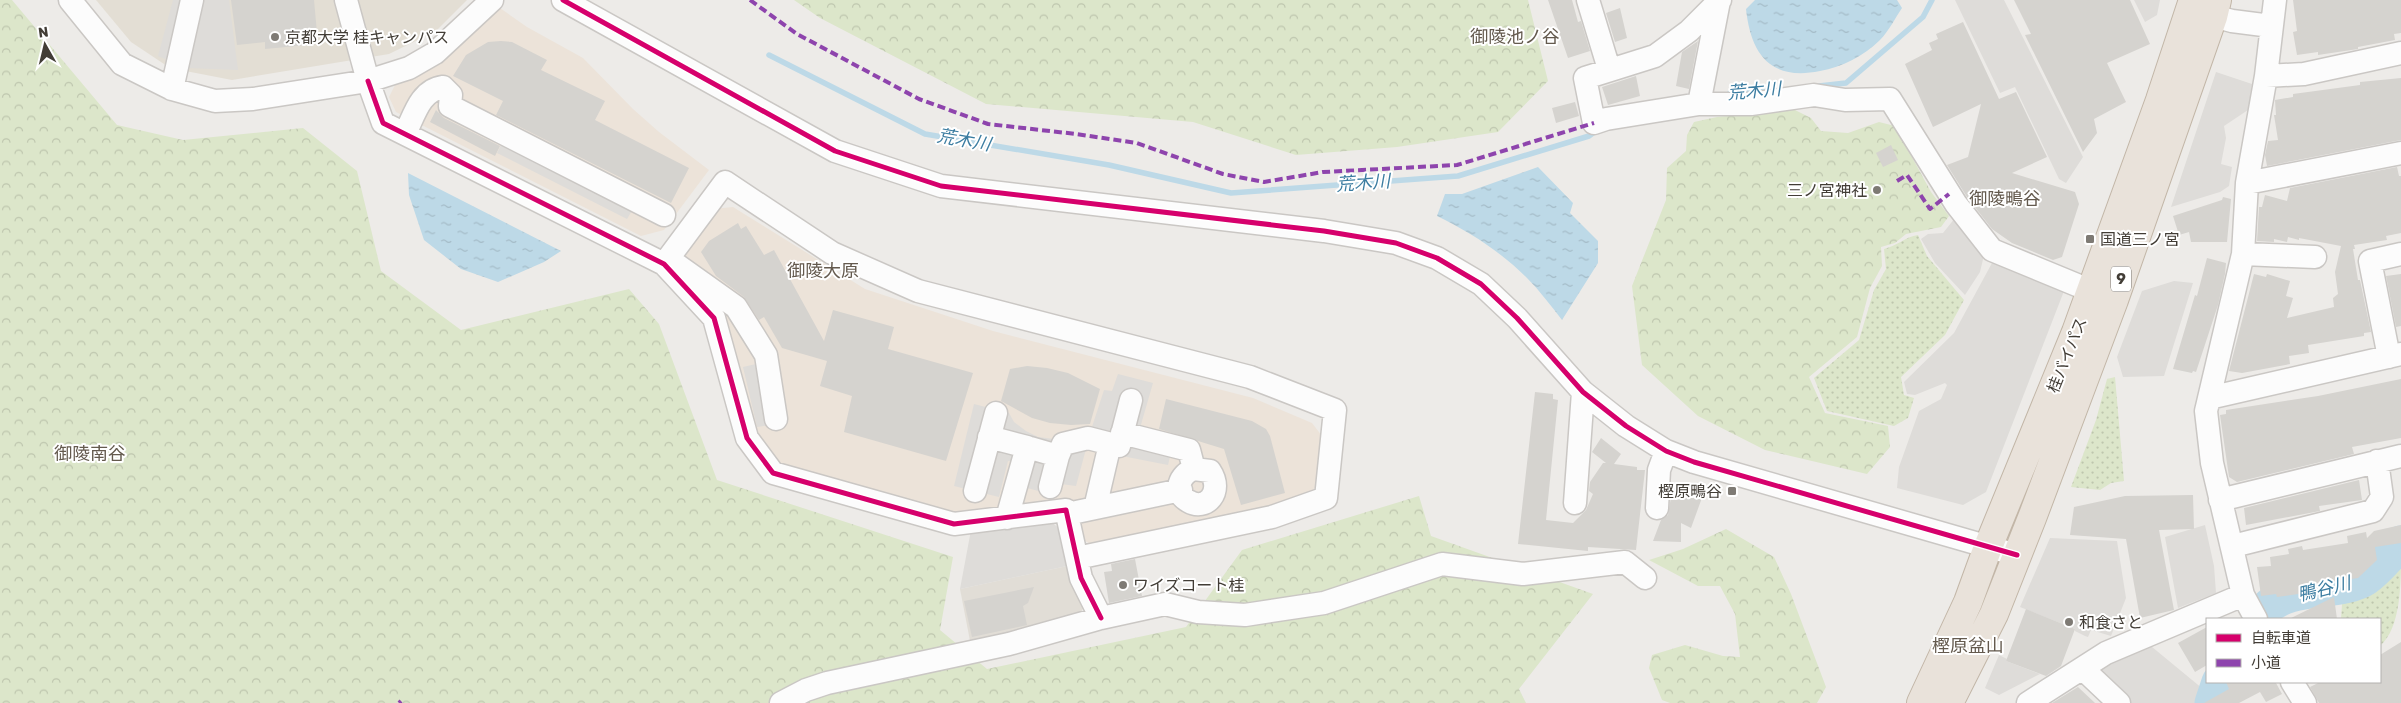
<svg xmlns="http://www.w3.org/2000/svg" width="2401" height="703" font-family="Rubik,'Noto Sans JP',sans-serif">
  <style>
    .residential { fill: #e1ddd6 }
    .commercial { fill: #ece3d9 }
    .education { fill: #e3ded4 }
    .grass { fill: url(#grass-dots) }
    .forest { fill: url(#forest-crowns) }
    .parking { fill: #dedcd9 }
    .water { fill: url(#water-ripples) }
    .lines { fill: none; stroke-linecap: round; stroke-linejoin: round }
    .stream { stroke: #bdd9e7; stroke-width: 5.5 }
    .river { stroke: #bdd9e7; stroke-width: 35 }
    .building { fill: #d5d3cf }
    .minor-casing { stroke: #cac7c4; stroke-width: 25 }
    .highway-casing { stroke: #c2b6a7; stroke-width: 30 }
    .minor { stroke: #fcfcfc; stroke-width: 22 }
    .highway { stroke: #e9e2da; stroke-width: 28 }
    .quiet { stroke: #8e44ad; stroke-width: 4; stroke-dasharray: 8 4; stroke-linecap: butt }
    .cycleway-casing { stroke: #fff; stroke-width: 8 }
    .cycleway { stroke: #d6006c; stroke-width: 5 }
    .poi-dot { fill: #7e7a74; stroke: #fff; stroke-width: 2 }
    .labels { text-anchor: middle; dominant-baseline: central; stroke-width: 4; stroke-linejoin: round; paint-order: stroke }
    .shield { fill: #fff; stroke: #7b7772; stroke-width: 1 }
    .shield-label { font-size: 15px; font-weight: bold; fill: #423d36 }
    .poi-label { font-size: 16px; fill: #423d36; stroke: #fff; text-anchor: start }
    .street-label { font-size: 16px; fill: #423d36; stroke: #fff }
    .neighbourhood-label { font-size: 18px; fill: #645a4e; stroke: #fff }
    .water-label { font-size: 18px; font-style: italic; fill: #3c7da1; stroke: #fff }
  </style>
  <defs>
    <pattern id="grass-dots" width="8" height="8" patternUnits="userSpaceOnUse" patternTransform="scale(1.25)"><rect width="8" height="8" fill="#dce6ca"/><path d="M2 2h.1M6 6h.1" fill="none" stroke="#bec6ae" stroke-width="1.8" stroke-linecap="round"/></pattern>
    <pattern id="forest-crowns" width="20" height="18" patternUnits="userSpaceOnUse" patternTransform="scale(1.25)"><rect width="20" height="18" fill="#dce6ca"/><path d="M2 6a3 3 0 1 1 6 0M12 15a3 3 0 1 1 6 0" fill="none" stroke="#bec6ae"/></pattern>
    <pattern id="water-ripples" width="26" height="14" patternUnits="userSpaceOnUse" patternTransform="scale(1.25)"><rect width="26" height="14" fill="#bdd9e7"/><path d="M2 4q2-2 4 0t4 0M15 11q2-2 4 0t4 0" fill="none" stroke="#a4bbc7"/></pattern>
  </defs>
  <rect width="100%" height="100%" fill="#edebe8"/>
  <path class="residential" d="M1067,566L1084,606L1078,619L971,646L960,589Z"/>
  <path class="commercial" d="M500,8L527,27L583,58L633,109L659,132L709,170L664,230L641,236L396,112L389,97L398,79L495,9Z
    M733,207L865,289L993,331L1253,398L1312,423L1322,436L1318,484L1308,496L1264,511L1092,545L1080,538L1071,503L946,514L775,466L755,440L679,255L713,209Z"/>
  <path class="education" d="M96,0H467L436,31L389,54L232,80L170,68L131,42Z"/>
  <path class="grass" d="M1918,235L1927,256L1964,300L1945,335L1901,377L1904,395L1914,398L1908,418L1894,426L1827,411L1814,378L1859,340L1874,290L1886,269L1884,249C1897,246 1905,237 1918,235Z
    M2115,377L2124,481L2111,483L2100,490L2071,487L2096,420L2107,379Z
    M2398,552L2401,553C2401,584 2401,628 2380,646V619H2341L2343,590L2369,582Z"/>
  <path class="forest" d="M0,0H12L117,125L183,140L303,128L357,171L381,271L461,330L629,289L659,324L717,480L953,557L940,630L987,669L1186,627L1242,550L1419,496L1431,536L1593,594L1519,689L1526,703H0Z
    M794,0H1528L1548,81L1498,132L1397,147L1296,155L1193,122L986,104L820,18Z
    M1793,109L1811,118L1821,131L1848,133L1879,122L1895,126L1931,192L1949,216L1941,227L1906,234L1895,243L1881,247L1882,266L1870,288L1857,337L1809,377L1825,413L1888,426L1890,447L1867,474L1765,450L1698,416L1642,365L1632,286L1666,200L1667,168L1686,151L1687,135L1694,122L1717,117Z
    M1726,529L1774,557L1791,594L1826,687L1817,703H1670L1662,700L1649,668L1652,655L1685,645L1723,656L1740,657L1735,614L1720,586H1698L1649,560L1683,549Z"/>
  <path class="parking" d="M173,0H229L238,70L187,68L158,56Z
    M1955,0H2004L2083,157L2066,183L2059,179L2015,87L2000,93Z
    M2134,0H2160L2157,15L2145,22Z
    M2216,72L2252,84L2248,110L2224,126L2226,138L2221,164L2232,167L2229,186L2220,192L2171,207Z
    M502,143L633,209L627,219L497,153Z
    M1955,218L1985,251L1980,272L1965,295L1935,263L1921,239L1928,234L1943,233Z
    M1992,263L2064,291L1986,492L1963,505L1897,488L1899,467L1919,411L1941,399L1947,385L1945,383L1915,395L1907,394L1904,382L1954,333Z
    M2174,281L2193,283L2164,376L2123,377L2117,357L2142,291Z
    M756,364L770,425L757,427L743,367Z
    M1118,374L1153,383L1140,428L1175,436L1168,465L1086,449L1076,486L1061,484L1050,494L1027,488L1032,466L1008,461L999,497L954,486L974,404L1009,413L1014,422L1026,431L1038,437L1054,439L1091,430L1104,390L1112,391Z
    M1050,521L1060,529L1067,566L960,589L971,530Z
    M2205,525L2214,566L2216,593L2178,608L2165,537Z
    M2050,538L2117,541L2126,598L2111,636L2091,630L2088,637L2085,636L2075,631V629L2020,607Z
    M2146,642L2203,689L2195,703H2128L2093,669Z
    M1999,655L2007,659L2006,661L2040,674L1999,695L1985,688Z"/>
  <path class="water" d="M1755,0H1897L1902,8C1895,18 1889,31 1880,40C1864,56 1842,67 1820,71C1771,81 1751,55 1746,9Z
    M1538,167L1573,203L1570,213L1598,241V263L1562,320C1551,306 1540,291 1527,278C1501,252 1470,232 1437,216L1445,194H1462Z
    M408,173L561,251L544,262L498,282L461,269L424,240L409,195Z"/>
  <g class="lines">
    <path class="stream" d="M769,55L925,134L1109,165L1231,193L1458,176L1589,136L1597,130
      M1819,86L1846,83L1923,17L1932,0
      M1730,93L1768,91"/>
    <path class="river" d="M2265,610C2288,583 2341,595 2366,578C2379,569 2390,554 2401,543
      M2212,703L2219,682"/>
  </g>
  <path class="building" d="M231,0H314L318,44L265,49V42L237,45Z
    M1548,0H1572L1578,22L1581,21L1590,51L1568,58Z
    M2014,0H2130L2150,44L2107,63L2126,102L2094,119L2097,133L2083,152L2025,35L2031,34Z
    M2293,0H2401V33L2394,34L2395,40L2358,47V49L2318,55V52L2297,55L2293,32L2297,31Z
    M1620,8L1627,38L1615,42L1606,13Z
    M1963,22L1999,99L2016,92L2047,157L2012,173L2075,192L2079,204L2062,257L2053,260L2012,243L1992,229L1967,197L1947,165L1968,157L1981,104L1933,127L1905,64L1932,50L1929,43L1938,39L1936,34Z
    M501,41L512,42L547,60L541,70L605,101L595,120L689,168L671,203L496,115L503,101L453,76L466,55L488,42Z
    M1698,41L1689,89L1676,86L1682,52Z
    M1636,76L1640,96L1608,105L1602,87Z
    M2401,78V140L2267,166L2265,155L2268,141L2278,140L2274,115H2276L2275,100L2293,97V94L2360,85V82Z
    M1575,102L1579,116L1556,123L1552,108Z
    M436,110L444,118L500,146L495,156L430,122Z
    M1891,145L1898,160L1883,167L1876,153Z
    M2397,167L2399,176H2401V233L2386,236L2387,240L2354,245L2355,249H2353L2358,280H2360L2371,332L2364,333V336L2308,345L2309,353L2289,356L2290,364L2242,373L2229,371L2254,274L2266,277L2267,274L2290,281L2286,296L2293,298L2287,318L2334,307L2333,298L2338,294L2335,272L2341,246L2299,238V240L2288,237L2287,242L2274,239V242L2257,241L2259,207H2262L2265,195L2287,201L2290,188Z
    M2223,197L2231,199L2227,242H2191L2189,232L2179,235L2173,216L2222,200Z
    M738,223L741,229L746,226L764,255L774,250L824,341L833,310L894,327L888,349L973,373L946,461L844,432L852,396L820,386L827,361L782,348L764,317L759,320L744,297L716,276L701,252L709,241Z
    M2207,258L2226,263L2225,274L2218,305L2196,372L2193,371L2192,373L2173,369L2195,295L2197,296Z
    M2401,274V326L2396,327L2386,276Z
    M1027,366L1047,368L1068,373L1100,389L1090,424L1071,425L1050,423L1032,418L1001,401L1010,369Z
    M2401,379V438L2352,447L2354,454L2237,482L2229,477L2220,415L2226,414V410L2318,396Z
    M1535,392L1553,394V399L1558,400L1546,520L1573,523L1586,510L1593,494L1589,491L1590,482L1603,463H1606L1592,452L1601,438L1621,454L1614,464L1637,467V470H1645L1636,550L1588,547V551L1518,544Z
    M1166,399L1252,421L1266,429L1270,436L1285,493L1241,505L1224,449L1159,429Z
    M2359,480L2362,500L2319,506L2320,511L2246,525L2244,508Z
    M1676,485L1703,495L1691,528L1681,523V542L1653,541L1661,520L1668,515L1671,497Z
    M2193,495L2194,529L2159,530L2174,610L2140,618L2126,539L2070,535L2074,507L2125,496Z
    M2401,525V543L2375,547L2377,560L2358,578L2332,582L2333,589L2277,597L2276,594L2261,596L2257,567L2271,566L2270,557L2289,554L2288,549L2302,546L2303,550L2348,543L2347,536L2366,532L2367,538L2374,531Z
    M1135,559L1142,596L1109,603L1104,572L1112,571L1111,564Z
    M1034,587L1028,603L1023,606L1027,625L972,637L964,601Z
    M2334,597L2337,619H2289Z
    M2026,609L2075,629L2061,666L2046,676L2006,661Z
    M2207,627V665L2195,672L2178,643Z
    M2401,642V703H2319L2310,687L2320,682H2380V655Z
    M2226,682H2279L2276,683L2282,694L2266,702L2260,692L2239,703H2204L2229,689Z
    M2078,687L2095,703H2052Z"/>
  <g class="lines">
    <defs>
      <path id="minor" d="M70,0L122,64L172,89L215,101L253,99L368,81L409,68L435,53L492,0
        M346,0L368,81L383,123L664,264L714,318L747,438L773,473L954,524L1066,510L1081,578L1101,618
        M563,0L835,151L941,186L1324,231L1396,243L1437,258L1481,284L1517,318L1583,392L1626,426L1666,451L1694,462L2017,555
        M1588,0L1609,69
        M1719,1L1699,104L1606,119L1594,123L1585,78L1655,56L1689,31L1720,0
        M2198,12L2232,21L2271,26
        M2266,76L2304,74L2401,53
        M172,89L192,0
        M1699,104H1751L1814,95L1845,100L1890,99L1956,204L1992,250L2106,297
        M405,134C414,116 420,90 443,87L451,95L450,106L664,215
        M2247,183L2401,153
        M2243,254L2315,257
        M664,264L725,182L832,253L918,291L1250,377L1335,410L1326,498L1272,517L1077,558
        M677,265L736,307L766,355L776,419
        M2389,357L2370,261L2401,254
        M2209,398L2401,354
        M1122,433L1189,450L1194,469C1180,474 1172,492 1188,501C1206,512 1224,492 1210,471L1194,469
        M989,437L1027,447
        M1050,487L1058,456
        M975,491L996,413
        M2220,500L2401,456
        M1575,503L1583,392
        M1095,508L1110,444
        M1657,508L1659,470L1666,451
        M1067,514L1181,490
        M1007,518L1027,447L1058,456L1063,444L1088,438L1119,446L1131,400
        M2233,546L2373,511L2382,497L2377,461
        M2256,619L2243,595L2212,463L2206,411L2243,254L2247,183L2266,76L2275,0
        M2083,669L2119,703
        M2292,682L2305,703
        M781,703L806,690L827,683L1009,644L1101,618L1165,604L1198,612L1245,615L1324,603L1442,564L1523,574L1625,562L1645,578
        M2028,703L2106,653L2243,595"/>
      <path id="highway" d="M1921,703L1968,602L1988,547L2076,332L2160,100L2193,0
        M1949,703L1994,614L2032,518L2114,300L2213,17L2217,0"/>
    </defs>
    <use href="#minor" class="minor-casing"/>
    <use href="#highway" class="highway-casing"/>
    <use href="#minor" class="minor"/>
    <use href="#highway" class="highway"/>
    <path class="quiet" d="M750,0L797,34L919,99L988,124L1076,134L1137,143L1223,174L1264,182L1323,172L1457,165L1594,123
      M1897,181L1907,175L1930,209L1949,194
      M399,703L401,701"/>
    <defs>
      <path id="cycleway" d="M563,0L835,151L941,186L1324,231L1396,243L1437,258L1481,284L1517,318L1583,392L1626,426L1666,451L1694,462L2017,555
        M368,81L383,123L664,264L714,318L747,438L773,473L954,524L1066,510L1081,578L1101,618"/>
    </defs>
    <use href="#cycleway" class="cycleway-casing"/>
    <use href="#cycleway" class="cycleway"/>
  </g>
  <g class="poi-dot">
    <circle cx="275" cy="37" r="5"/>
    <circle cx="1877" cy="190" r="5"/>
    <rect x="2085" y="234" width="10" height="10" rx="2.5"/>
    <rect x="1727" y="486" width="10" height="10" rx="2.5"/>
    <circle cx="1123" cy="585" r="5"/>
    <circle cx="2069" cy="622" r="5"/>
  </g>
  <g class="labels">
    <rect class="shield" x="2111" y="266.5" width="20" height="25" rx="4"/>
    <g class="shield-label">
      <text x="2121" y="279">9</text>
    </g>
    <g class="poi-label">
      <text x="285" y="37">京都大学 桂キャンパス</text>
      <text x="1867" y="190" text-anchor="end">三ノ宮神社</text>
      <text x="2100" y="239">国道三ノ宮</text>
      <text x="1722" y="491" text-anchor="end">樫原鴫谷</text>
      <text x="1133" y="585">ワイズコート桂</text>
      <text x="2079" y="622">和食さと</text>
    </g>
    <g class="street-label">
      <text transform="translate(2067 355) rotate(-68)">桂バイパス</text>
    </g>
    <g class="neighbourhood-label">
      <text x="1515" y="37">御陵池ノ谷</text>
      <text x="2005" y="199">御陵鴫谷</text>
      <text x="823" y="271">御陵大原</text>
      <text x="90" y="454">御陵南谷</text>
      <text x="1968" y="646">樫原盆山</text>
    </g>
    <g class="water-label">
      <text transform="translate(1754 91) rotate(-5)">荒木川</text>
      <text transform="translate(964 140) rotate(10)">荒木川</text>
      <text transform="translate(1363 183) rotate(-4)">荒木川</text>
      <text transform="translate(2324 589) rotate(-14)">鴨谷川</text>
    </g>
  </g>
  <rect x="2206" y="618" width="175" height="65" fill="#ffffff" stroke="#b3b1af"/>
  <rect x="2216" y="634" width="25" height="8" fill="#d6006c" stroke="#b3b1af"/>
  <text x="2251" y="643" font-size="15" fill="#423d36">自転車道</text>
  <rect x="2216" y="659" width="25" height="8" fill="#8e44ad" stroke="#b3b1af"/>
  <text x="2251" y="668" font-size="15" fill="#423d36">小道</text>
  <g transform="translate(45 45) rotate(352)" stroke="#ffffff" stroke-width="4" paint-order="stroke">
  <path d="M0-4L9 19L0 12L-9 19Z" fill="#423d36"/>
  <text y="-8" font-size="14" font-weight="bold" text-anchor="middle" fill="#423d36">N</text>
  </g>
</svg>
